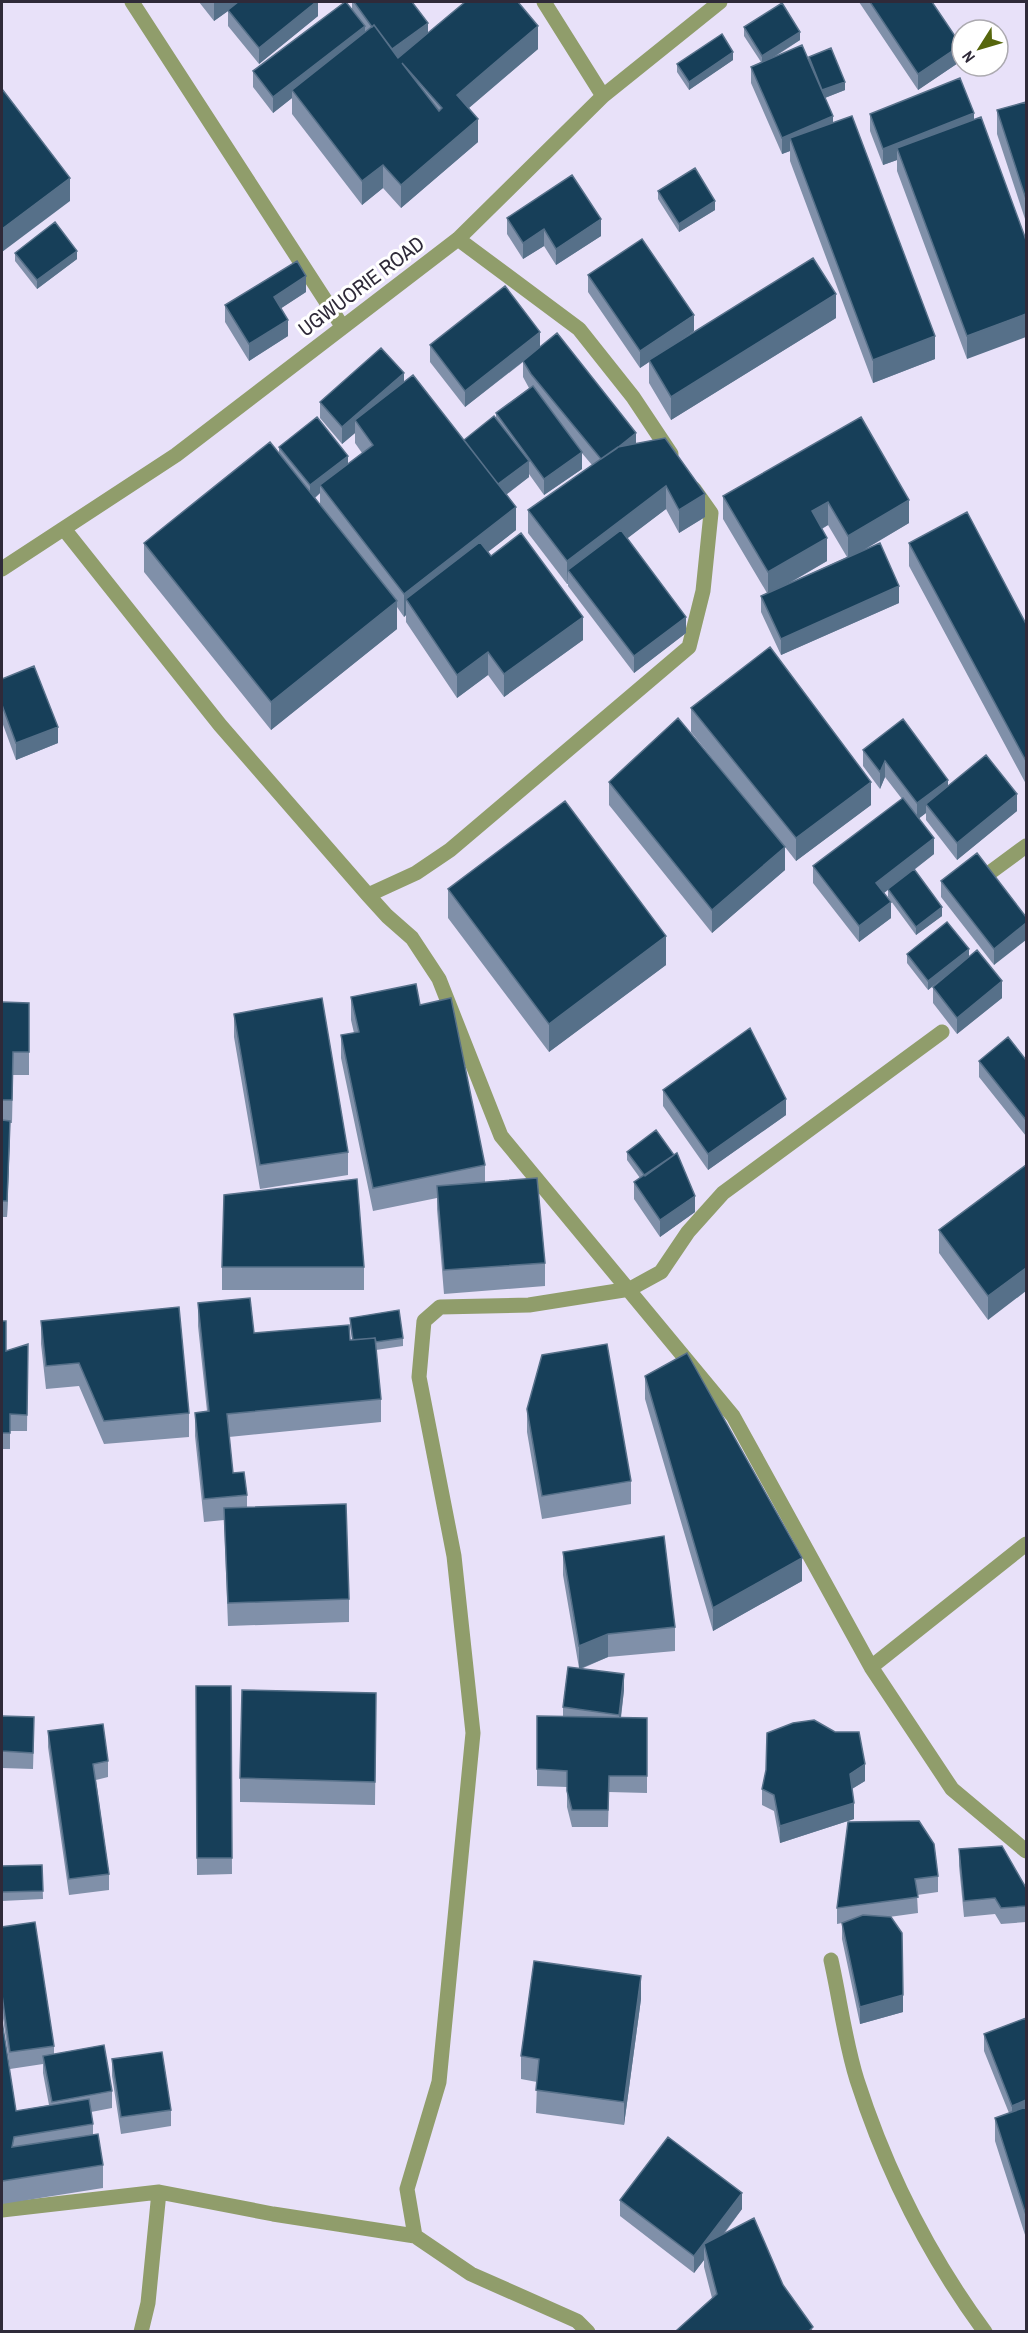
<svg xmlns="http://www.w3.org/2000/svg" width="1028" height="2333" font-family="'Archivo Narrow',sans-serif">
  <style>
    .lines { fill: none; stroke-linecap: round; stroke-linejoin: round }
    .minor { stroke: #909d6b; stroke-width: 15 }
    .wall { fill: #8090a9; fill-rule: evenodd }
    .shaded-wall { fill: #567089 }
    .building { fill: #173f59; stroke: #567089; stroke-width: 1.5; fill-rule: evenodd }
    .labels { text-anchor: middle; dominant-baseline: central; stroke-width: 6; stroke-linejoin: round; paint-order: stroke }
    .street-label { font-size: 21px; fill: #2f2a39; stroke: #fff }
  </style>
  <rect width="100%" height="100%" fill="#e8e1f9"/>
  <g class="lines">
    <path class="minor" d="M132,2L342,326
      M544,2L603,96
      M458,239L579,329L633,397L671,454
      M64,529L220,725L368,895L387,916L412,938L439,979L501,1136L733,1416L871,1667L952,1789L1026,1851
      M2,569L176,455L458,239L603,96L720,2
      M988,874L1026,846
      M368,895L416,873L450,850L689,647L703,591L711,513L694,489
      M871,1667L1026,1544
      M831,1960C840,2000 845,2042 857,2080C886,2170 929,2256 985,2332
      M2,2210L159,2192
      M415,2236L407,2189L439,2082L473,1733L454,1556L419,1377L424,1321L440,1307L529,1305L630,1289L661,1272L688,1232L723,1193L942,1032
      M141,2332L148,2303L159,2192L273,2214L415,2236L471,2274L577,2321L588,2332"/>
  </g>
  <path class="wall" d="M199,2H318V16L259,64L228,26V11L214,21Z
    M352,2H412L428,33L538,49L469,108L478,142L401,208L383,188L362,205L292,114V98L273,113L253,87V71L352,9Z
    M859,2H932L961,61L918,90Z
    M744,27L800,40L773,58L809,60V57L845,90L825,98L833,123L935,359L873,383L790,161V151L782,154L751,83V67L761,62L744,36Z
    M733,60L689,90L677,72V64Z
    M1026,102V222L997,134V110Z
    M974,113L967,359L897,171V160L883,165L870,131V114Z
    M658,191L715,210L679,232L658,199Z
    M507,218L601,236L556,265L544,246L523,259L507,234Z
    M15,253L77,259L37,289L15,261Z
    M588,275L694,331L683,339L836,318L671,420L649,383V362L640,368L588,292Z
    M306,292L281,308L288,336L249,361L225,322V305Z
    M430,345L540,347L636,444L705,517L679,533L666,509L627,538L686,633L634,673L568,586V584H567L528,533V510L592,465L581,452L582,469L544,495L529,474V477L506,495L516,530L488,552L491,556L583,640L504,697L488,675L457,698L406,622V615L404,617L397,607V629L271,730L144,572V543L279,453V447L348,464L362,453L355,443V433L342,444L320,418V402L404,382L464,440L496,418V413L529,388L523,377V362L465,407L430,362ZM320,493V504L315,498Z
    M861,417L909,523L864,550L899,603L781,655L761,612V596L767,593L723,519V496ZM828,525L847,557L790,583L827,561L822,529Z
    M909,543L1026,624V784L909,566Z
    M2,679L58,743L16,760L2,722Z
    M691,708L871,805L796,861L785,847V870L712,933L609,805V782L745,799L691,732Z
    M863,750L948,786L1017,811L957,860L926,820V813L919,818L934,854L914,870L942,916L916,935L888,897V890L884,893L891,918L859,942L813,883V866L902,799L885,777L880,789L863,766Z
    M941,881L1026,917L994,965L941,897Z
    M448,889L666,965L549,1052L448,918Z
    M907,954L969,957L1002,998L957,1034L933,1003V987L949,973L928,990L907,963Z
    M351,997L420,1005L485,1165V1182L545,1263V1286L444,1294L437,1209V1198L373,1211L341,1058V1035L354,1033L351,1020Z
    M2,1002L29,1003V1075H13L12,1123H10L7,1217H2Z
    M234,1014L348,1152V1175L260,1189L234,1037Z
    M1026,1060V1136L979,1077V1061Z
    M663,1090L786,1115L708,1170L663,1106Z
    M627,1152L695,1212L660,1237L634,1199V1182L640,1178L627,1160Z
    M1026,1165L988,1320L939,1253V1230Z
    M222,1267H364V1290H222Z
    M1026,1292V1319L1025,1317V1294Z
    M198,1303L254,1333L352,1340L350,1326V1318L403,1338V1346L376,1350L381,1399V1422L229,1437L233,1473L247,1495V1507L349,1599V1622L228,1626L224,1520L204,1522L195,1436V1413L207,1411L198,1326Z
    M2,1321L6,1351L28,1344L27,1431H10V1449H2Z
    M41,1321L189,1413V1437L104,1444L79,1386L46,1389L41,1344Z
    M645,1376L802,1581L713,1631L645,1399Z
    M527,1409L631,1481V1504L542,1519L527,1432Z
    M563,1552L675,1627V1651L608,1657L581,1669L624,1690L621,1718H647V1793L609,1792L608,1827H572L567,1807V1787L537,1786V1716L563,1717V1707L579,1668L563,1575Z
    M196,1686H231L232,1874L197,1875Z
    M2,1716L34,1733L33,1769L2,1768Z
    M376,1716L375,1805L240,1802V1778Z
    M48,1731L108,1761V1777L96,1780L109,1874V1890L69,1895L48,1747Z
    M865,1781L852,1789L854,1819L780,1843L774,1811L762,1805V1789Z
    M848,1822L938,1876V1892L917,1895L918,1913L889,1917L903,2012L860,2024L842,1939V1923L837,1924V1908Z
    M959,1849L1026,1888V1922L1001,1924L995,1914L964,1917L959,1866Z
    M42,1865L43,1899L2,1901V1866Z
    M2,1927L54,2046V2054L112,2091V2108L91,2112L93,2124V2135L103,2165V2188L2,2204V2021L16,2111L49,2105L43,2073V2064L10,2069L2,2011Z
    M641,1999L624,2125L536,2113L537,2082L521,2079V2056Z
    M1026,2018V2238L995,2141V2118L1009,2113L984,2051V2034Z
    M112,2059L171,2110V2126L121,2134L112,2076Z
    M620,2200L742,2209L724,2234L783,2285L813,2331H677V2330L712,2298L704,2267V2260L694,2273L620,2216Z"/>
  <path class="shaded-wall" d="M214,2H241L228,10V11L214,21Z
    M316,2H318V16L259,64V48Z
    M428,23V39L390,67V51Z
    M365,26V43L292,90V98L273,113V97Z
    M538,26V49L457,118V95Z
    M800,32V40L762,64V56Z
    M961,45V61L918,90V74Z
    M733,52V60L689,90V82Z
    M845,82V90L822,99V90Z
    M974,113V129L897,148V160L883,165V149Z
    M833,116V133L790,138V151L782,154V138Z
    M478,119V142L401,208V185Z
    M383,165V188L362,205V181Z
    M70,178V201L2,252V229Z
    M715,201V210L679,232V224Z
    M601,219V236L556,265V249Z
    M544,229V246L523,259V243Z
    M77,251V259L37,289V280Z
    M306,276V292L274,313V297Z
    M836,294V318L671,420V397Z
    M1026,314V337L967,359V336Z
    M694,315V331L650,361L649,360V362L640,368V351Z
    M288,320V336L249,361V344Z
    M540,332V348L465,407V391Z
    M935,336V359L873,383V360Z
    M404,373V390L355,420V433L342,444V427Z
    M636,433V449L602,460Z
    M582,452V469L544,495V479Z
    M348,456V472L320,485V493L310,502V485Z
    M529,461V477L495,503V487Z
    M666,486V509L574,579L568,570L567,584V561Z
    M705,494V517L679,533V510Z
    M909,500V523L848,559V536Z
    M828,502V525L812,534V511Z
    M516,507V530L413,610L406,599V615L404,617V594Z
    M827,538V561L768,595V572Z
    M899,586V603L781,655V639Z
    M397,601V629L271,730V702Z
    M583,617V640L504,697V674Z
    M686,617V633L634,673V656Z
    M488,652V675L457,698V675Z
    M58,727V743L16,760V743Z
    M885,761V777L880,789V772Z
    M948,780V796L926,804V813L917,820V803Z
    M871,782V805L796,861V838Z
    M1017,794V811L957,860V843Z
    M934,838V854L876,899V883Z
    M785,847V870L712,933V910Z
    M891,902V918L859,942V926Z
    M942,907V916L916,935V927Z
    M1026,923V940L994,965V949Z
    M666,936V965L549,1052V1024Z
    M969,949V958L928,990V981Z
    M1002,981V998L957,1034V1018Z
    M786,1099V1115L708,1170V1154Z
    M10,1121V1137L7,1217V1201Z
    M695,1196V1212L660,1237V1220Z
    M1026,1268V1291L988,1320V1296Z
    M802,1558V1581L713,1631V1608Z
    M608,1634V1657L579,1669V1646Z
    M624,1674V1690L619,1731V1715Z
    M865,1764V1781L850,1790V1774Z
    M854,1803V1819L780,1843V1826Z
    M641,1976V1999L624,2125V2102Z
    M903,1995V2012L860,2024V2007Z
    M1026,2100V2117L1012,2122V2106Z
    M742,2193V2209L707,2255L704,2244V2260L694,2273V2256Z"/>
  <path class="building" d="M238,2H316L259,48L228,10Z
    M345,2H346L365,26L273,97L253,71Z
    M354,2H412L428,23L392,49L374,25L372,27Z
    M465,2H518L538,26L457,95L478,119L401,185L383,165L362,181L292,90L374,25L398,58ZM402,63L442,108L439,111Z
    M870,2H932L961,45L918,74Z
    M782,3L800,32L762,56L744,27Z
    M722,34L733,52L689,82L677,64Z
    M802,45L833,116L782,138L751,67Z
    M831,48L845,82L822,90L809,57Z
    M960,78L974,113L883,149L870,114Z
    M2,89L70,178L2,229Z
    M1026,102V199L997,110Z
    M852,116L935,336L873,360L790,138Z
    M981,117L1026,240V314L967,336L897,148Z
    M695,168L715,201L679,224L658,191Z
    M572,175L601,219L556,249L544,229L523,243L507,218Z
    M55,222L77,251L37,280L15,253Z
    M642,239L694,315L640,351L588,275Z
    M813,258L836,294L671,397L649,360Z
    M297,261L306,276L274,297L288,320L249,344L225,305Z
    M505,286L540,332L465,391L430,345Z
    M557,333L636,433L616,449L601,459L531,374L523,361Z
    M381,348L404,373L342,427L320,402Z
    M413,375L516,507L404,594L320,485L373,445L355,420Z
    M533,386L582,452L544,479L496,413Z
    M494,416L529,461L498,484L464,440Z
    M317,417L348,456L310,485L279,447Z
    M861,417L909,500L848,536L828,502L812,511L827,538L768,572L723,496Z
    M665,438L705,494L679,510L666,486L567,561L528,510L618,447Z
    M270,442L397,601L271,702L144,543Z
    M967,512L1026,624V761L909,543Z
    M621,530L686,617L634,656L568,570Z
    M521,533L583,617L504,674L488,652L457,675L406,599L480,542L491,556Z
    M880,543L899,586L781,639L761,596Z
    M770,647L871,782L796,838L691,708Z
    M34,666L58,727L16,743L2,705V679Z
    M678,718L785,847L712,910L609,782Z
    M903,719L948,780L917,803L885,761L880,772L863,750Z
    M986,755L1017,794L957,843L926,804Z
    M903,798L934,838L876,883L891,902L859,926L813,866Z
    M565,801L666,936L549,1024L448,889Z
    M977,853L1026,917V923L994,949L941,881Z
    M914,869L942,907L916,927L888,889Z
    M947,922L969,949L928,981L907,954Z
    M977,950L1002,981L957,1018L933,987Z
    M416,984L420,1005L451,998L485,1165L373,1188L341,1035L359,1032L351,997Z
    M322,998L348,1152L260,1165L234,1014Z
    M2,1002L29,1003V1052H13L12,1100H2Z
    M750,1028L786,1099L708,1154L663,1090Z
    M1008,1037L1026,1060V1120L979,1061Z
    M2,1120L10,1121L7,1201H2Z
    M656,1130L674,1155L645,1176L627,1152Z
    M677,1153L695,1196L660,1220L634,1182Z
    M1026,1165V1268L988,1296L939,1230Z
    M537,1178L545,1263L444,1270L437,1186Z
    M357,1179L364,1267H222L224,1195Z
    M250,1298L254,1333L349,1325L350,1340L375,1338L381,1399L227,1414L233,1473L244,1472L247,1495L204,1499L195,1413L209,1411L198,1303Z
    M179,1307L189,1413L104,1421L79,1363L46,1366L41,1321Z
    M399,1310L403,1338L376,1342L375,1338L353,1340L350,1318Z
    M2,1321H6V1351L28,1344L27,1415L10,1414V1433H2Z
    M607,1344L631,1481L542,1496L527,1409L542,1355Z
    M687,1353L802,1558L713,1608L645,1376Z
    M346,1504L349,1599L228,1603L224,1508Z
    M664,1536L675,1627L608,1634L579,1646L563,1552Z
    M568,1667L624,1674L619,1715L563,1707Z
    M196,1686H231L232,1858H197Z
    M242,1690L376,1693L375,1782L240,1778Z
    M2,1716L34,1717L33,1753L2,1751Z
    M537,1716L647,1718V1776H609L608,1810H572L567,1791V1771L537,1769Z
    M814,1720L835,1732H859L865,1764L850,1774L854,1803L780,1826L774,1795L762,1789L766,1770L767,1733L793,1723Z
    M103,1724L108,1761L93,1764L109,1874L69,1879L48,1731Z
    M919,1821L934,1844L938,1876L915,1879L918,1897L837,1908L848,1822Z
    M1002,1846L1026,1888V1906L1001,1908L995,1898L964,1901L959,1849Z
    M42,1865L43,1891L2,1892V1866Z
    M863,1915L891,1917L902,1933L903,1995L860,2007L842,1923Z
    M35,1922L54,2046L10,2052L2,1995V1927Z
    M534,1961L641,1976L624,2102L536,2090L539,2059L521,2056Z
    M1026,2018V2100L1012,2106L984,2034Z
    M2,2021L16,2111L89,2099L93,2124L14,2137L12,2147L98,2134L103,2165L2,2181Z
    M104,2045L112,2091L52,2102L43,2056Z
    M162,2052L171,2110L121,2117L112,2059Z
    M1026,2107V2215L995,2118Z
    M668,2137L742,2193L694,2256L620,2200Z
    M754,2218L783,2285L813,2327L809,2331H679L677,2330L717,2294L704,2244Z"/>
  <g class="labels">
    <g class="street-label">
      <text transform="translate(361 286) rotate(-37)">UGWUORIE ROAD</text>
    </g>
  </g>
  <rect width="1028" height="2333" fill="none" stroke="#2f2a39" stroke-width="6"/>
  <g transform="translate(980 48) rotate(233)"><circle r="28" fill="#ffffff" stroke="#acaab0" stroke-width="1.5"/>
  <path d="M0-4.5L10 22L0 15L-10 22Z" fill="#56660d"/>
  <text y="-9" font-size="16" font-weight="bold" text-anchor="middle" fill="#2f2a39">N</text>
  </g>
</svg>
